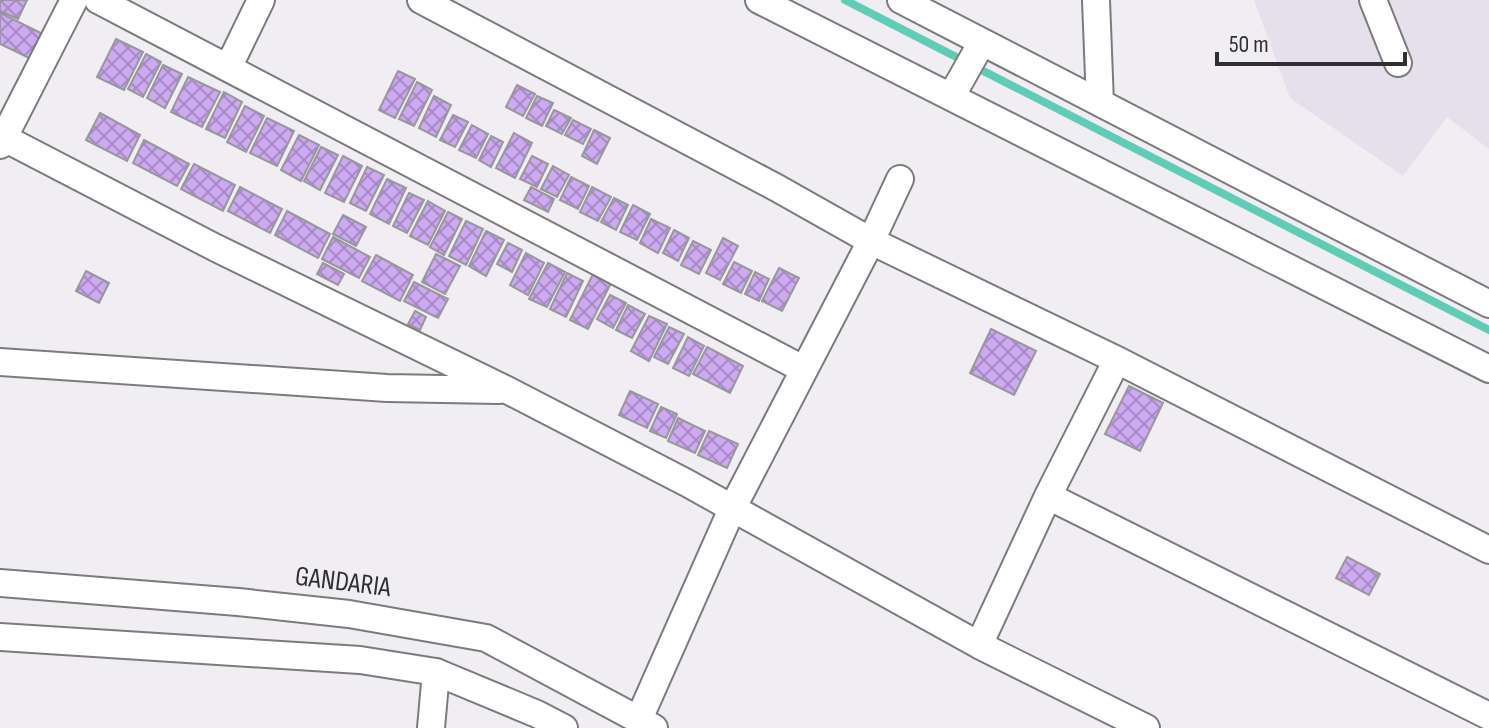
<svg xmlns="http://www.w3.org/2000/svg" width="1489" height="728" font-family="'Sofia Sans Condensed',sans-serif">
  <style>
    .built { fill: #e5e0eb }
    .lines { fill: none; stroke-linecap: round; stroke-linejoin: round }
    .stream { stroke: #61ccb5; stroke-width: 8 }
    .building { fill: url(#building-cross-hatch); stroke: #98979a; stroke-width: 2 }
    .minor-casing { stroke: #7b7a7d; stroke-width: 30 }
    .minor { stroke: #fff; stroke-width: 26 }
    .labels { text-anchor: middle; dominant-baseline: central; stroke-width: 7; stroke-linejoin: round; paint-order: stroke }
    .street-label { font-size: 28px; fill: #2f2e30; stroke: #f0eef2 }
  </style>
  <defs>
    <pattern id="building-cross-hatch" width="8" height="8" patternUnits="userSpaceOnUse" patternTransform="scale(2)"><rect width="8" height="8" fill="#cca9f1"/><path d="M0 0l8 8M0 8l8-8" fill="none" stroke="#a68ac4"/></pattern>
  </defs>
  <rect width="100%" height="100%" fill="#f0eef2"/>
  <path class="built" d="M1254,0H1489V149L1447,117L1403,176L1290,98Z"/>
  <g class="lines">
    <path class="stream" d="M845,0L1489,330"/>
  </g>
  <path class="building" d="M0,0H27L18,19L0,11Z
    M0,13L43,34L31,59L0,44Z
    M116,39L143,52L124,90L97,77Z
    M146,54L161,62L143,97L128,89Z
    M163,65L182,74L165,108L147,98Z
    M398,71L415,79L395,118L379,110Z
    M188,77L220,92L202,127L171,112Z
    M417,82L432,90L414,126L399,119Z
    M517,85L535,94L523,116L506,107Z
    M224,92L242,102L225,138L206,129Z
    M434,96L451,105L436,137L419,128Z
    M537,96L553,103L542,126L526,118Z
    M245,106L264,116L246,152L227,142Z
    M554,110L571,118L562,134L546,126Z
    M100,113L140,135L127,161L86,140Z
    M453,115L468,122L455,147L440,140Z
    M267,118L294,131L277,166L250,153Z
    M573,120L591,129L583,144L565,135Z
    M472,125L488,134L476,158L459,150Z
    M594,130L610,138L597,164L582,156Z
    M514,133L532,143L515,178L496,168Z
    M299,135L319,145L301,181L281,170Z
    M491,136L503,142L491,167L479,160Z
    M144,140L189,164L177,186L133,163Z
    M321,147L338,155L320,190L304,181Z
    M343,156L362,166L344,202L325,193Z
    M532,156L548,164L537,187L520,179Z
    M194,164L235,185L223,211L181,189Z
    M553,166L569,175L557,197L541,189Z
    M367,167L384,175L366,211L350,203Z
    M571,177L589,186L578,209L560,200Z
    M387,179L406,188L389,224L370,214Z
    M240,187L282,209L270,233L228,211Z
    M531,187L554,199L548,212L524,200Z
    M592,187L611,197L598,221L580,212Z
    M409,193L424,200L407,233L393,226Z
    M614,198L628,205L616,230L601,222Z
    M428,201L445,211L428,245L410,236Z
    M633,205L650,214L637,240L620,232Z
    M287,211L330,234L318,258L275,235Z
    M448,212L462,219L444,255L430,247Z
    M343,215L366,227L356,246L333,234Z
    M651,219L670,228L658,253L640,243Z
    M466,221L483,229L466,265L449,256Z
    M674,230L689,238L678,261L663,253Z
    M486,231L504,240L486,276L469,266Z
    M333,237L370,257L359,278L322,259Z
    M723,238L738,246L720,280L706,273Z
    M693,241L711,250L699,274L681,265Z
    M508,243L522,250L512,272L497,264Z
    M526,253L544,263L528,295L510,285Z
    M436,254L460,266L445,294L422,282Z
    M376,255L413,275L400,301L362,281Z
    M734,262L752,271L741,293L723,284Z
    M323,263L344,274L338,285L317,274Z
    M548,263L565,272L547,307L529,299Z
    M596,268L614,277L588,329L570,320Z
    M779,268L799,278L782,311L762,301Z
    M86,271L109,283L99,303L76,291Z
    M755,272L769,279L759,301L745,294Z
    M567,273L583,281L566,317L550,309Z
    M414,282L448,299L438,318L404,301Z
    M610,295L626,303L613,328L597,319Z
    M628,305L645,314L632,338L616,330Z
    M415,311L426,317L420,330L408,324Z
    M649,316L667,324L649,361L631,351Z
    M669,327L684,334L668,364L654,357Z
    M991,329L1036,351L1014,395L970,373Z
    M688,337L704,346L689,376L673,368Z
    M707,347L743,366L730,393L693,374Z
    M1129,386L1163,403L1140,451L1105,434Z
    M630,391L658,404L647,428L619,415Z
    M661,407L677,414L666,438L650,431Z
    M678,418L705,431L695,453L668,441Z
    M709,431L738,444L727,468L698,455Z
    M1347,557L1380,574L1369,595L1336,578Z"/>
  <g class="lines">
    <defs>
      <path id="minor" d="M98,0L803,369
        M421,0L777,188L871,241L1117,360L1489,550
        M759,0L1489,369
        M901,0L1489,304
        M1096,0L1100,103
        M1373,0L1398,63
        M228,68L261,0
        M951,97L982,42
        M4,138L216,248L509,391L687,483L979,645L1146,728
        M0,145L74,0
        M0,362L387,388L499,390
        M1048,496L1489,716
        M0,583L238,602L349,614L486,638L654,728
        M0,637L360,660L436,672L537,714L564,728
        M979,645L1048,496L1117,360
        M639,719L732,509L871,241L900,179
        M431,728L436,672"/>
    </defs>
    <use href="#minor" class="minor-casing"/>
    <use href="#minor" class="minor"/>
  </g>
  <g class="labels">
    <g class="street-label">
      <text transform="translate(343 582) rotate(7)">GANDARIA</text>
    </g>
  </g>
  <path d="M1217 52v12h188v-12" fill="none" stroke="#2f2e30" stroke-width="4"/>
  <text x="1229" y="52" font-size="24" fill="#2f2e30" stroke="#f0eef2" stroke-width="6" paint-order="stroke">50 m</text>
</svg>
